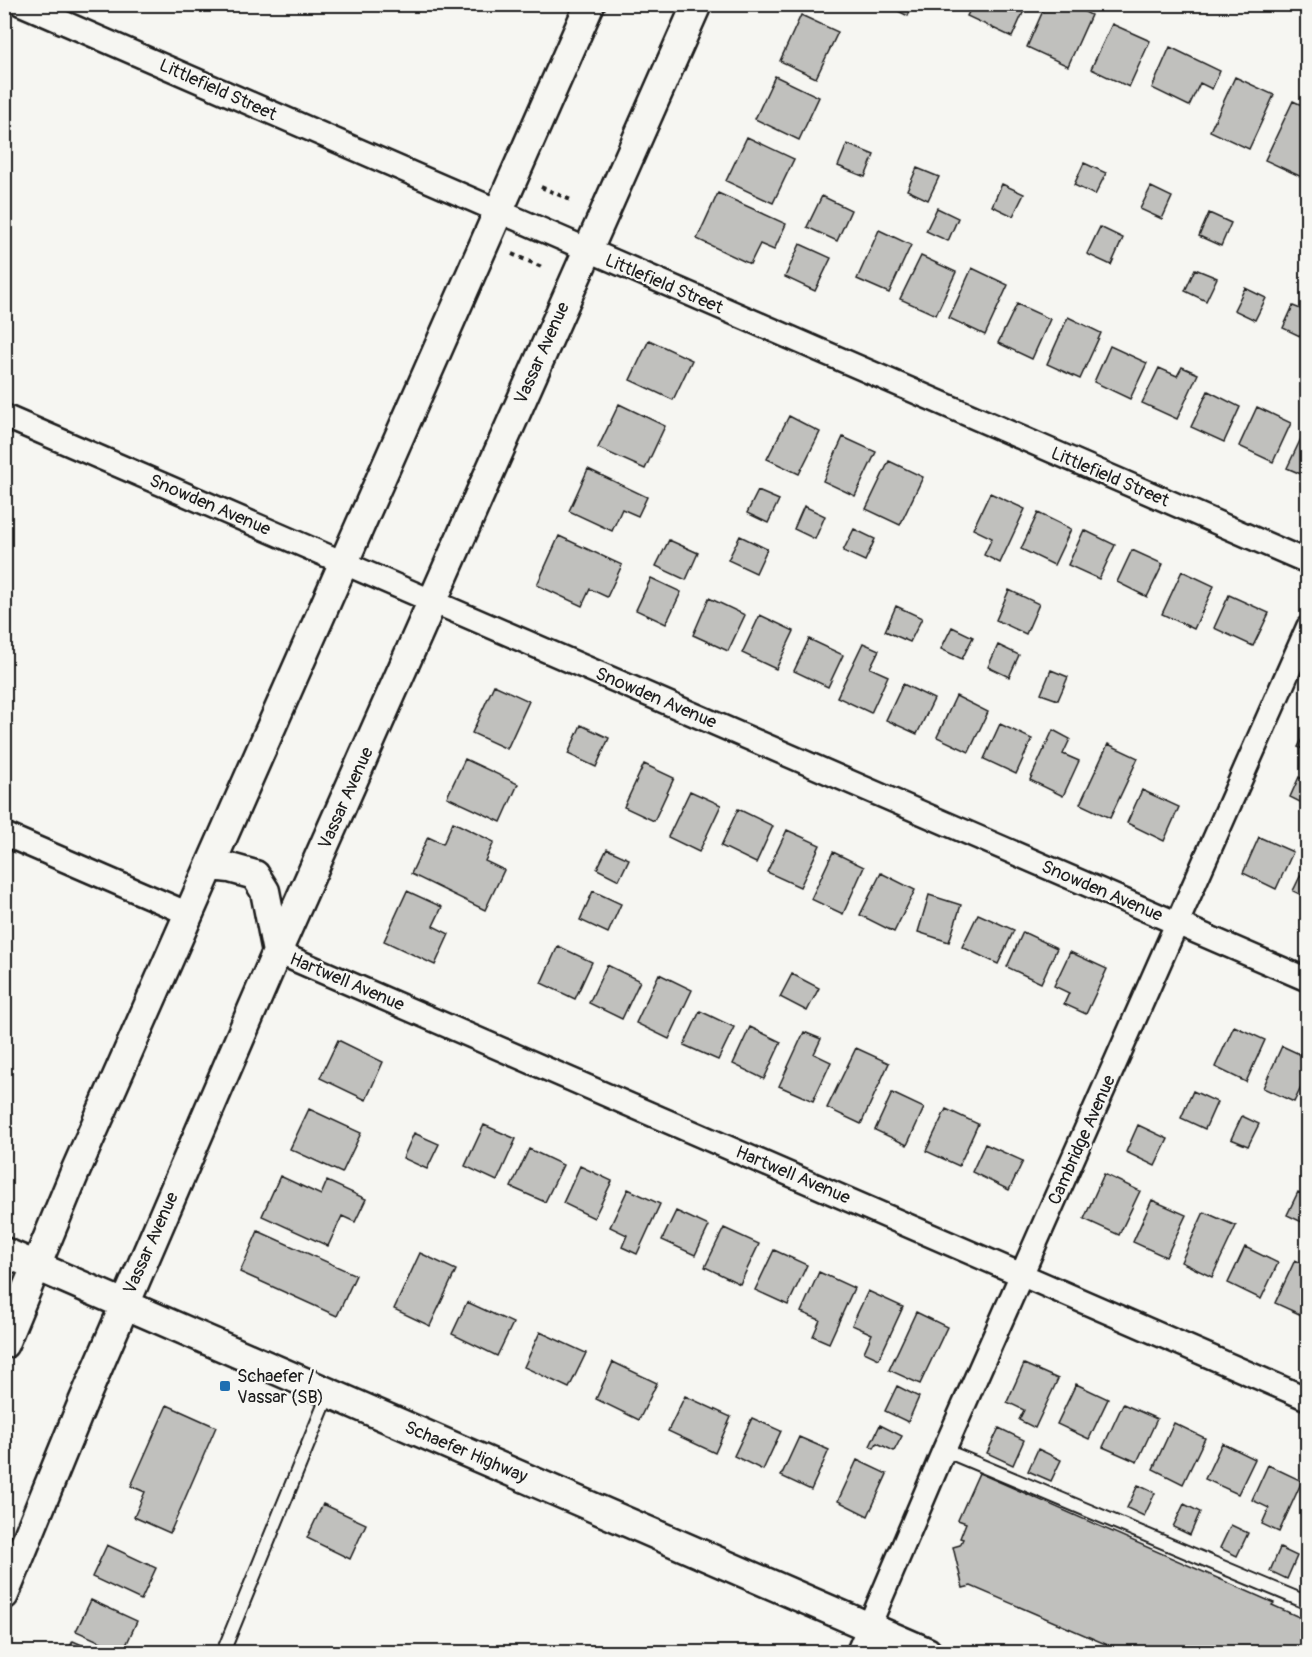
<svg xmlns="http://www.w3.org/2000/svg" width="1312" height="1657" font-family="Pangolin,sans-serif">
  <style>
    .building { fill: #c0c0bd; stroke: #1c1c1c; stroke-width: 1.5 }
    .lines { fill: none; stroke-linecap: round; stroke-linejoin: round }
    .service-casing { stroke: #1c1c1c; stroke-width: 16 }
    .minor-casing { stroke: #1c1c1c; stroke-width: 27 }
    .tertiary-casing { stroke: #1c1c1c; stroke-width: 33 }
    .path { stroke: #1c1c1c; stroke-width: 4; stroke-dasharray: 4.5 4.5; stroke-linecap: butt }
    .service { stroke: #f6f6f2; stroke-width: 12 }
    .minor { stroke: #f6f6f2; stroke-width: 22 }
    .tertiary { stroke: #f6f6f2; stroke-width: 28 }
    .poi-dot { fill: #1f6fb2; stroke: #f6f6f2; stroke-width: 2 }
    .labels { text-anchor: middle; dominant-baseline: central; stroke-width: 4.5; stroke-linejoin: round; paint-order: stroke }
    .street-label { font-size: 18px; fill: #1c1c1c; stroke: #f6f6f2 }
    .poi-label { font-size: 18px; fill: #1c1c1c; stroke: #f6f6f2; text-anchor: start }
  </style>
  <rect width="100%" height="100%" fill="#f6f6f2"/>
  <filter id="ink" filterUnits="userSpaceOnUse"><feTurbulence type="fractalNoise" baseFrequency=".0167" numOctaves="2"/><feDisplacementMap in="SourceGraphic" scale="12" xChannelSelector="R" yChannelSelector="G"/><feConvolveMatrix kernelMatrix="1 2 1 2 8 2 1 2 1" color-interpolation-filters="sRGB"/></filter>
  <g filter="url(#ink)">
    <path class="building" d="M884,4H913L908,16Z
      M973,4H1027L1012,37L967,16Z
      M1046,4H1069L1091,15L1068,66L1027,47Z
      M801,15L838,32L816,78L780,61Z
      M1112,24L1150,41L1129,87L1091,69Z
      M1170,47L1220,71L1212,89L1200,83L1189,106L1152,88Z
      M775,76L819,97L799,140L755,119Z
      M1235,77L1274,95L1249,149L1210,131Z
      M1293,101L1308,108V175L1306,179L1265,160Z
      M747,137L794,159L773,203L726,181Z
      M847,144L874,155L865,177L838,166Z
      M1084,163L1106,173L1095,195L1074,185Z
      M917,168L939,177L928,200L907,190Z
      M1002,184L1024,194L1013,216L992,206Z
      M1151,187L1172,197L1162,219L1140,209Z
      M718,193L786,224L774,250L760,244L750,264L697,239Z
      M822,196L851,210L837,241L807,227Z
      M937,208L958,218L948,241L926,231Z
      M1209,213L1231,223L1221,246L1199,236Z
      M1100,227L1123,238L1111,265L1087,254Z
      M879,230L911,245L889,293L857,279Z
      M800,244L831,258L815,291L785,277Z
      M921,256L956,272L936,315L900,299Z
      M972,268L1008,285L985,335L949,318Z
      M1195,269L1217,278L1206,301L1185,291Z
      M1245,288L1266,298L1255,320L1234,310Z
      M1017,304L1050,319L1032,359L998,343Z
      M1293,306L1308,312V331L1304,338L1283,328Z
      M1068,317L1101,333L1080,379L1047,364Z
      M649,340L692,360L673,400L630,380Z
      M1110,346L1147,363L1130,399L1094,382Z
      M1182,367L1198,374L1177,419L1142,403L1159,368L1177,376Z
      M1208,391L1240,407L1224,442L1191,427Z
      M619,404L665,426L645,469L598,448Z
      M1257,407L1291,423L1273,462L1239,446Z
      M789,416L820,432L799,474L767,459Z
      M1306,428L1308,429V477L1287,468Z
      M843,437L876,452L855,496L823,481Z
      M889,461L923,477L900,525L866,509Z
      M588,469L647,497L638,516L622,509L612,531L569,511Z
      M758,491L779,500L768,523L747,513Z
      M990,493L1025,509L1000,563L984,555L992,538L973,529Z
      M804,506L825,516L815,539L794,529Z
      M1038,513L1071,529L1054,565L1021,549Z
      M854,529L875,539L865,561L843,551Z
      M1084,530L1115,545L1099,579L1068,565Z
      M559,536L622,565L607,597L590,589L582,606L537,585Z
      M740,536L767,549L756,573L728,560Z
      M669,540L698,553L686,580L656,566Z
      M1132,550L1163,564L1147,597L1117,582Z
      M1182,571L1214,586L1194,629L1162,614Z
      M651,578L681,592L666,624L636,610Z
      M1009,590L1039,604L1026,634L996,620Z
      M1229,595L1269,613L1253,646L1214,628Z
      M709,598L745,615L728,651L693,635Z
      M896,606L922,618L910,642L885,631Z
      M760,615L794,631L776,669L742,653Z
      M952,627L973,637L962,659L941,649Z
      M809,639L843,655L828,687L794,671Z
      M863,643L879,650L870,668L888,676L871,713L837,697Z
      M998,645L1019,655L1009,677L988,667Z
      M1051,670L1068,677L1058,700L1041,694Z
      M903,684L934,699L917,734L886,720Z
      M494,685L529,701L507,749L472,733Z
      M956,696L988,712L969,752L937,737Z
      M1000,724L1032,739L1016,774L984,759Z
      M581,725L609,738L596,767L568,754Z
      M1308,727V751L1298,747Z
      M1053,730L1070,739L1063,754L1079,761L1063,796L1030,780Z
      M1108,744L1138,758L1110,818L1080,804Z
      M465,759L518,784L501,822L447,797Z
      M644,764L674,778L654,821L624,807Z
      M1299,777L1308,781V806L1290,797Z
      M1142,790L1179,807L1164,841L1127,823Z
      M690,791L721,805L699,852L668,837Z
      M738,809L773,826L756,863L721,846Z
      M453,822L494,842L485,861L504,870L485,910L411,874L428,837L443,844Z
      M787,830L820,845L800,887L767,872Z
      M1259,837L1293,852L1276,889L1243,873Z
      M607,849L629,859L619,880L597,869Z
      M833,852L864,867L843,914L811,899Z
      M1308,860V898L1293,891Z
      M881,873L915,890L894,932L860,915Z
      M407,891L442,907L433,926L449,934L435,965L384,941Z
      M593,891L621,904L608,933L580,920Z
      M929,895L961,905L949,942L918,932Z
      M978,914L1014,930L998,964L962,947Z
      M1023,932L1057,948L1041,983L1007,967Z
      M558,946L592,962L575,999L541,983Z
      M1070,952L1107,969L1086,1014L1064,1004L1069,993L1054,986Z
      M607,965L640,981L622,1019L589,1003Z
      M659,974L692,990L669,1039L636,1023Z
      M792,974L819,988L807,1011L780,997Z
      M700,1011L734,1027L718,1060L684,1045Z
      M1234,1026L1265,1040L1246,1082L1215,1067Z
      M750,1027L781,1042L764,1079L733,1064Z
      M804,1032L821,1039L814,1054L831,1062L813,1101L779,1086Z
      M338,1040L383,1062L366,1100L320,1078Z
      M1282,1046L1308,1058V1073L1294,1102L1263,1088Z
      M856,1048L889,1063L861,1124L827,1108Z
      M1193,1091L1217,1102L1205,1129L1181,1118Z
      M892,1093L924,1108L907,1145L875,1130Z
      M309,1109L361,1133L342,1173L290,1149Z
      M946,1109L978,1124L959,1166L926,1151Z
      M1242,1116L1259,1124L1248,1146L1231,1139Z
      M484,1125L516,1139L497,1181L465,1166Z
      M1138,1125L1168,1139L1155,1166L1126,1152Z
      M414,1133L439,1144L427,1169L403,1158Z
      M985,1144L1023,1161L1009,1190L972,1172Z
      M529,1149L563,1165L545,1202L511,1187Z
      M580,1166L612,1181L594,1218L563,1203Z
      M1104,1174L1140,1191L1119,1235L1084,1219Z
      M280,1176L321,1195L327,1181L366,1199L355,1222L342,1216L328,1246L262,1216Z
      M628,1189L660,1204L637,1254L622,1247L627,1235L610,1227Z
      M1298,1192L1308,1197V1216L1304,1223L1287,1215Z
      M1152,1200L1186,1215L1166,1257L1133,1242Z
      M676,1211L709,1226L695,1255L662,1240Z
      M1204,1212L1236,1226L1212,1277L1181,1262Z
      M724,1228L759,1244L740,1284L705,1267Z
      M258,1231L356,1275L337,1316L240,1272Z
      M1245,1247L1278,1263L1261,1299L1228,1283Z
      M774,1250L807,1265L788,1305L755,1290Z
      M420,1253L456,1270L430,1326L394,1309Z
      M1295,1260L1308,1266V1318L1275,1303Z
      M819,1272L854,1288L829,1343L813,1336L820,1320L801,1312Z
      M868,1291L903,1307L879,1359L864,1352L872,1334L852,1325Z
      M467,1302L513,1323L497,1356L452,1334Z
      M916,1312L947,1327L920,1384L889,1370Z
      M540,1332L586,1353L569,1388L524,1367Z
      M613,1362L657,1383L639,1420L596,1399Z
      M1024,1364L1058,1379L1035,1428L1019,1420L1024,1410L1007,1402Z
      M1076,1384L1108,1399L1089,1439L1057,1424Z
      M897,1386L919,1397L908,1422L885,1411Z
      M685,1396L731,1417L715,1453L668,1431Z
      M1123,1404L1157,1419L1137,1462L1103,1447Z
      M167,1405L216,1427L170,1533L134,1517L145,1492L131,1486Z
      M752,1418L781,1431L763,1470L734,1456Z
      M1174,1423L1205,1438L1183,1484L1153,1469Z
      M880,1425L902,1436L894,1451L877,1443L874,1448L870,1446Z
      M999,1428L1024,1440L1013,1465L987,1453Z
      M799,1437L829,1450L811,1490L781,1476Z
      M1222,1443L1255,1459L1238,1494L1205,1479Z
      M1038,1449L1061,1460L1051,1481L1028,1471Z
      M857,1460L887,1474L868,1516L838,1501Z
      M1268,1465L1302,1481L1279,1532L1262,1524L1269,1508L1252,1500Z
      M979,1473L1274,1603L1272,1605L1308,1621V1652H1124L971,1586L963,1588L953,1547L960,1545L963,1539L960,1538L966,1523L958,1520Z
      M1138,1485L1155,1493L1144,1516L1127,1508Z
      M323,1504L366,1524L350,1559L307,1538Z
      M1184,1504L1200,1512L1190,1535L1173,1527Z
      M1308,1511V1526L1302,1524Z
      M1231,1525L1248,1533L1237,1556L1220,1548Z
      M107,1545L156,1568L141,1600L92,1577Z
      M1280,1548L1297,1556L1287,1579L1270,1571Z
      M91,1600L137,1621L123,1652L76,1631Z
      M73,1641L98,1652H67Z"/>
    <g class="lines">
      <defs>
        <path id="service" d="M944,1450L1308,1603
          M223,1652L329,1393"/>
        <path id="minor" d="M21,4L1308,562
          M4,416L1308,980
          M4,834L189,914
          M277,952L1308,1399
          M858,1652L944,1450L1308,627"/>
        <path id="tertiary" d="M212,866L230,868L255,875L265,891L277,952
          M4,1252L927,1652
          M4,1344L75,1172L590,4
          M4,1595L83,1402L277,952L697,4"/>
      </defs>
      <use href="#service" class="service-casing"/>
      <use href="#minor" class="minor-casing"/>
      <use href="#tertiary" class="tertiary-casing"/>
      <path class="path" d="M541,187L573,201
        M512,254L544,268"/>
      <use href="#service" class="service"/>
      <use href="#minor" class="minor"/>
      <use href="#tertiary" class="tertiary"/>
    </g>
  </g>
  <rect class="poi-dot" x="219" y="1380" width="12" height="12" rx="3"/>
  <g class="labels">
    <g class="street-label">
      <text transform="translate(218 90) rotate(24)">Littlefield Street</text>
      <text transform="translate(664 284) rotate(23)">Littlefield Street</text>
      <text transform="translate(542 353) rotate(-66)">Vassar Avenue</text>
      <text transform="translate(1110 477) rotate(23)">Littlefield Street</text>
      <text transform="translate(210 505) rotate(23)">Snowden Avenue</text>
      <text transform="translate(656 698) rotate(23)">Snowden Avenue</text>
      <text transform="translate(346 798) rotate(-66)">Vassar Avenue</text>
      <text transform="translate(1102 891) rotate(23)">Snowden Avenue</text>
      <text transform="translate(347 982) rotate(23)">Hartwell Avenue</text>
      <text transform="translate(1082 1140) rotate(-66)">Cambridge Avenue</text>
      <text transform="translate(793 1175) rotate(23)">Hartwell Avenue</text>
      <text transform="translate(151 1243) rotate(-66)">Vassar Avenue</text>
      <text transform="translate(466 1452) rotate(23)">Schaefer Highway</text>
    </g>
    <g class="poi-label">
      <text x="237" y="1376">Schaefer /<tspan x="237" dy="21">Vassar (SB)</tspan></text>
    </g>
  </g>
  <rect width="1312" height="1657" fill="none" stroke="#f6f6f2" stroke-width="24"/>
  <rect x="12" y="12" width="1288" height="1633" fill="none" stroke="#1c1c1c" stroke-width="2" filter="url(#ink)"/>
</svg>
